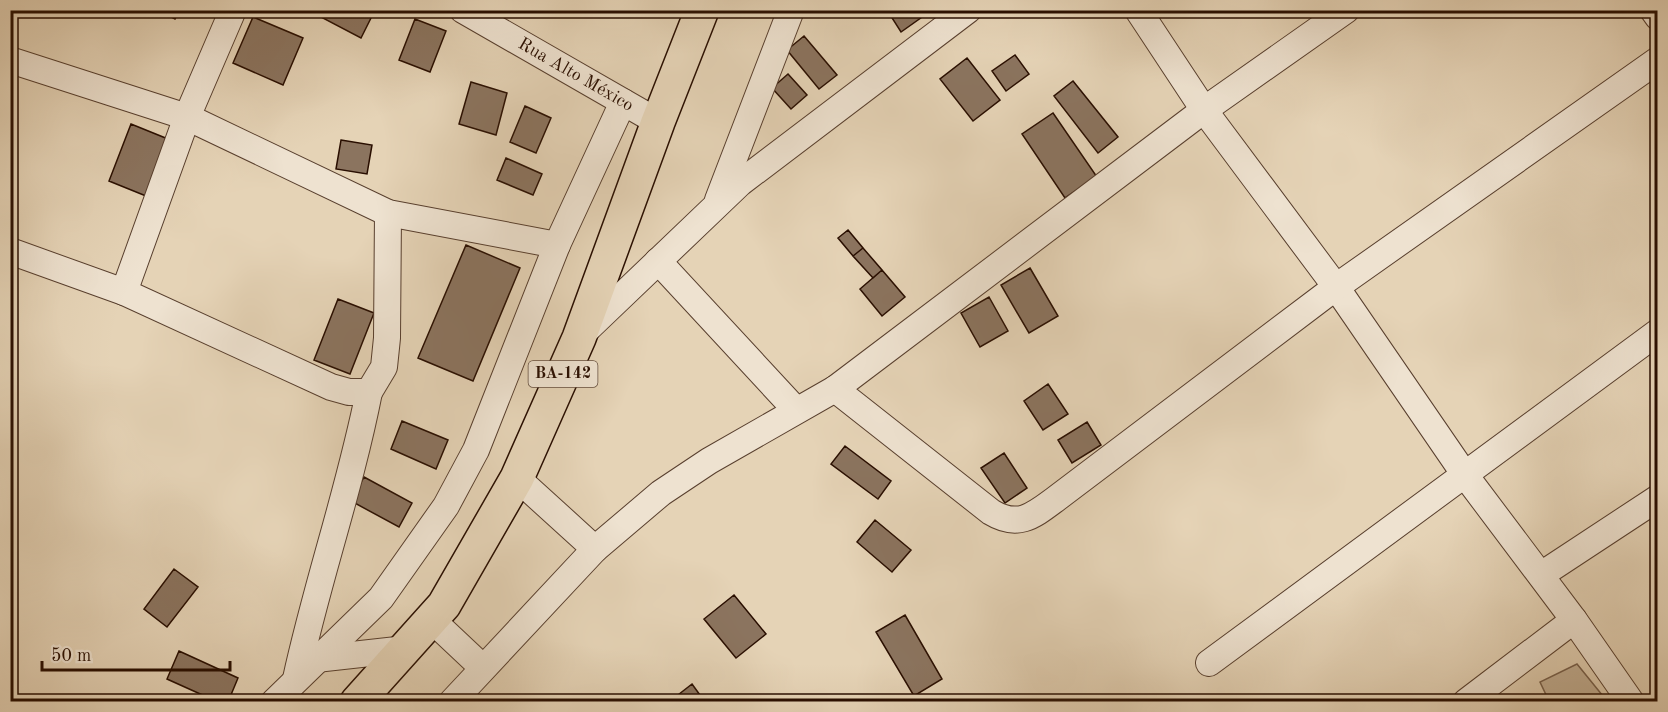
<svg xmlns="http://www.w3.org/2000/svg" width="1668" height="712" font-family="'Old Standard TT',serif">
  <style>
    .green { fill: #c5b297; stroke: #77604c; stroke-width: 1.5 }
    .building { fill: #8b745f; stroke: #290e00; stroke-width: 1.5 }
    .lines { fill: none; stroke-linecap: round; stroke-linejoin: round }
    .minor-casing { stroke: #583f2e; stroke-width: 28 }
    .major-casing { stroke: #290e00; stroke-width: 36 }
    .minor { stroke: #eee2d0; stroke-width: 26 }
    .major { stroke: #e5d3b6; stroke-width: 33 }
    .labels { text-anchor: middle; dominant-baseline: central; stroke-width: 4.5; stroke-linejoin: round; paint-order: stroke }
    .shield { fill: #eee2d0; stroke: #644e3e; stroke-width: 1.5 }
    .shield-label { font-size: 16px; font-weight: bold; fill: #290e00 }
    .street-label { font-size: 18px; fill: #290e00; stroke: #eee2d0 }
  </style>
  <rect width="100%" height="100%" fill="#e5d3b6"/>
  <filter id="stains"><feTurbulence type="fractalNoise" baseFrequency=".00333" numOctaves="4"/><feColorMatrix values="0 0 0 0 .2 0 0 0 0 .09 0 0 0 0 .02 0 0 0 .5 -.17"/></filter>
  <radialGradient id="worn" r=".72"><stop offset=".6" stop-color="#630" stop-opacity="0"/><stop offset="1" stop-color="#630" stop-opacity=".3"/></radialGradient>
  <path class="green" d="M1577,664L1607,701H1549L1540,682Z"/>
  <path class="building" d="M158,10H180L175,19Z
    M319,10H375L361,38L317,15Z
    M887,10H932L901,32Z
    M253,17L303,38L283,85L233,63Z
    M415,19L446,31L430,72L399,60Z
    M804,36L837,75L819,89L787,50Z
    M1015,55L1029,74L1006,91L992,71Z
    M967,58L1000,100L973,121L940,79Z
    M788,74L807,95L791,109L772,88Z
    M1073,81L1118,137L1098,153L1054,96Z
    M471,82L507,93L496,135L459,124Z
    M525,106L551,118L536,153L510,142Z
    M1053,113L1097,177L1065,198L1022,134Z
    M131,124L168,139L146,196L109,181Z
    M341,140L372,145L367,174L336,169Z
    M506,158L542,174L533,195L497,180Z
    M848,230L863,248L853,256L838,238Z
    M466,245L520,268L473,381L418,358Z
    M863,248L882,270L873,278L853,256Z
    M1030,268L1058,316L1029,333L1001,285Z
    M882,270L905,297L882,316L860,289Z
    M989,297L1008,331L980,347L961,313Z
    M338,299L374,313L350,374L314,360Z
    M1048,384L1068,414L1043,430L1024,401Z
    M402,421L448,440L436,469L391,449Z
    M1087,422L1101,445L1072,463L1058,440Z
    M845,446L891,481L878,499L831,464Z
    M1004,453L1027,488L1005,503L981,468Z
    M364,477L412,503L399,527L351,501Z
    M875,520L911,550L892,572L857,542Z
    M174,569L198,587L167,627L144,609Z
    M734,595L766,634L736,658L704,619Z
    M905,615L942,679L914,696L876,632Z
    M179,651L238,678L228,702H218L167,679Z
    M692,684L705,702H669Z"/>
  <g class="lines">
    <defs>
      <g id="minor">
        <path id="s1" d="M463,10L658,122"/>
        <path d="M1138,10L1204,110L1336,287L1465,475L1574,620L1631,702"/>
        <path d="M1653,10L1658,17"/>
        <path d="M10,60L187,117L388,213L557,245"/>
        <path d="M718,200L791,10"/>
        <path d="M10,251L124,292L331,387L349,392H369L384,367L387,338L388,213"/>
        <path d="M658,261L796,410"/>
        <path d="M124,292L187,117L233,10"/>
        <path d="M581,335L740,183L968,10"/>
        <path d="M835,389L991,512C1019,529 1034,515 1057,498L1336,287L1658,60"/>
        <path d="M517,478L595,549L661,493L709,461L835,389L1204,110L1346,10"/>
        <path d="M1541,575L1658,498"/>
        <path d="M432,620L483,668"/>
        <path d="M316,659L406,649"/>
        <path d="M1209,663L1658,332"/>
        <path d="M296,679C317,582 350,489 369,392"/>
        <path d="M274,702L381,598L446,506L476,450L557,245L623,102"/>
        <path d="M452,702L595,549"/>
        <path d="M1466,702L1574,620"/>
      </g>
      <path id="major" d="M357,702L444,605L517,478L579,338L658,122L702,10"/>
    </defs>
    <use href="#minor" class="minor-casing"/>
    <use href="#major" class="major-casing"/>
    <use href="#minor" class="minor"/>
    <use href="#major" class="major"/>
  </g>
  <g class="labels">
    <rect class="shield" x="528.5" y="361" width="69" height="26" rx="4.5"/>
    <g class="shield-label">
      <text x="563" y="374">BA-142</text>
    </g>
    <g class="street-label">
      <text stroke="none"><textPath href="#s1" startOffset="130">Rua Alto México</textPath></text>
    </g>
  </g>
  <rect width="1668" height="712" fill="none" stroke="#e5d3b6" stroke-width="36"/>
  <rect x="12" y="12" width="1644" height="688" fill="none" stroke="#290e00" stroke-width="3"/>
  <rect x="18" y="18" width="1632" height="676" fill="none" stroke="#290e00" stroke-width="1.5"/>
  <path d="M42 661v9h188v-9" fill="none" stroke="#290e00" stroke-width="3"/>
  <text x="51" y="661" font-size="18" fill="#290e00" stroke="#eee2d0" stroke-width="4.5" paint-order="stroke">50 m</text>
  <rect width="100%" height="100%" filter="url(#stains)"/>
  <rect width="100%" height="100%" fill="url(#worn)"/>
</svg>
